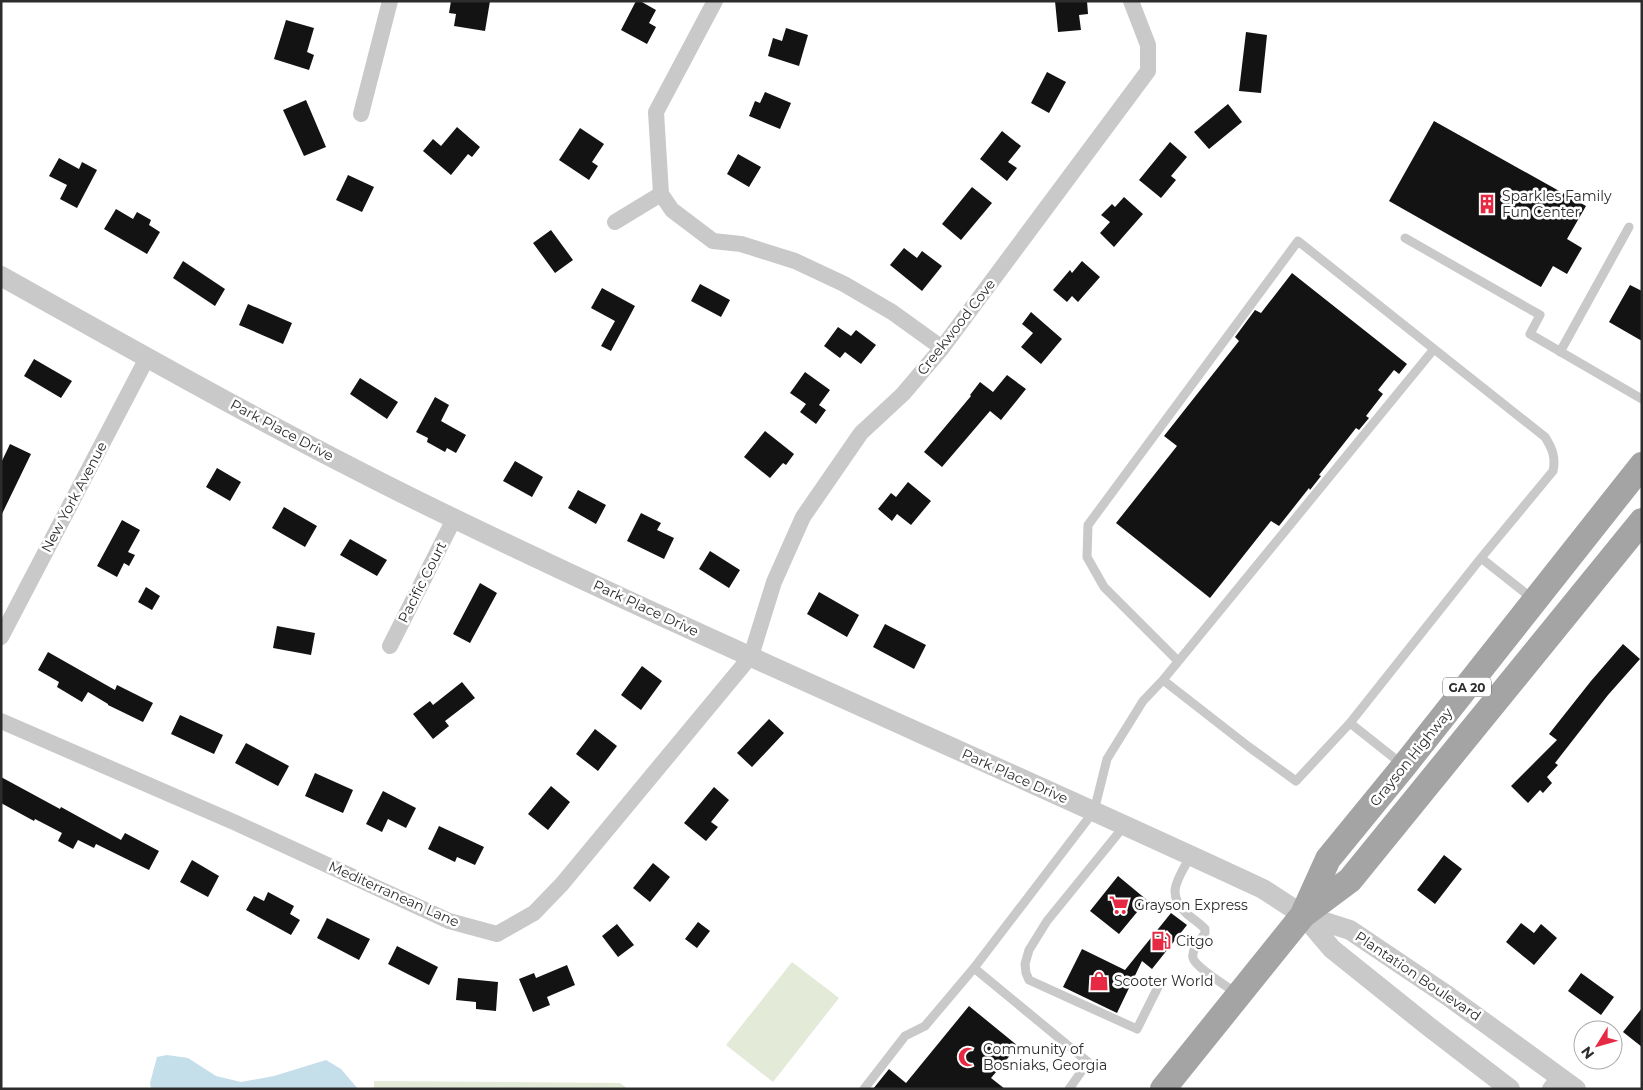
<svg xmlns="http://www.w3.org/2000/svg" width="1643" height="1090" font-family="Montserrat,sans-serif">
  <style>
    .green { fill: #e3ead8 }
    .water { fill: #c4deea }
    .building { fill: #131313 }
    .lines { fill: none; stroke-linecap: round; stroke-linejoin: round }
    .service { stroke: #c9c9c9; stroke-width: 9 }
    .minor { stroke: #c9c9c9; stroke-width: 16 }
    .tertiary { stroke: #c9c9c9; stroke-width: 20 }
    .primary { stroke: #a4a4a4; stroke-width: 26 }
    .labels { text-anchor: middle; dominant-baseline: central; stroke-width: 5; stroke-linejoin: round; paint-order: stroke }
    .shield { fill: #fff; stroke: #6b6b6b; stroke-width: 1 }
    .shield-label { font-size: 12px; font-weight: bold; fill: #2c2c2c }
    .poi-label { font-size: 14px; fill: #2c2c2c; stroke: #fff; text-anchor: start }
    .street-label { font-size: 14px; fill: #2c2c2c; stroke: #fff }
  </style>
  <rect width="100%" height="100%" fill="#fff"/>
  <path class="green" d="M792,962L839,998L773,1082L726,1045Z
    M374,1081L620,1083L628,1089H374Z"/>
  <path class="water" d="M167,1055L188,1058L216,1076L241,1082L274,1076L326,1060L341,1069L358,1089H151L150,1083L157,1057Z"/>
  <path class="building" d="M451,1H490L485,31L454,26L456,14L449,13Z
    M636,1H640L656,10L649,23L656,27L647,44L621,30Z
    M1055,1H1087L1088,14L1079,15L1081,30L1058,32Z
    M286,20L314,28L307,52L314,55L309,70L274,59Z
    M786,28L808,35L799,66L768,56L773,38L782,41Z
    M1246,32L1267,35L1261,93L1239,91Z
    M1047,72L1066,82L1049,113L1031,103Z
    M765,92L791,103L780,129L749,116L755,101L760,103Z
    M306,100L326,147L304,156L283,110Z
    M1228,104L1242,122L1209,149L1194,132Z
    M1434,121L1586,206L1567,239L1582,248L1567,274L1553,266L1541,287L1389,201Z
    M457,127L480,147L472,157L468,154L451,175L423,151L433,139L441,146Z
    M580,128L604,144L592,162L598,166L589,180L559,160Z
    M1002,131L1021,146L1008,162L1017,168L1007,181L980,159Z
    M1170,142L1187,157L1171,176L1176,180L1161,198L1139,180Z
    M738,154L761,167L749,187L727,174Z
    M59,158L79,169L82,162L97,170L77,208L60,199L67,185L49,176Z
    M348,175L374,187L362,212L336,200Z
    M972,187L992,203L961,240L942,224Z
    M1124,197L1143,214L1114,247L1100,233L1110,222L1101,215L1112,204L1115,207Z
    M116,209L133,219L137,212L151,220L149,225L160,232L147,254L104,229Z
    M551,230L573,260L555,273L533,243Z
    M904,248L917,258L922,251L942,266L922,291L890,265Z
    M183,261L225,289L215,306L173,278Z
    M1082,261L1100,277L1078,302L1072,296L1067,302L1053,290L1070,270L1072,273Z
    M1292,273L1407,364L1399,374L1394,370L1378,390L1383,394L1366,416L1369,418L1359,430L1356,428L1319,475L1321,476L1310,490L1309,488L1279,526L1271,521L1210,598L1116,523L1177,446L1164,436L1239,341L1235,337L1255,310L1261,313Z
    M700,284L730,300L721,317L691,301Z
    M1630,285L1642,291V341L1609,322Z
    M602,288L635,306L611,351L601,346L615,321L591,308Z
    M248,304L292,323L283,344L239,325Z
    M1031,312L1062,339L1041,364L1021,347L1033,333L1022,324Z
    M838,327L851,336L856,330L876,345L861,364L845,352L840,358L824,346Z
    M34,359L72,381L61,398L24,376Z
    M805,372L830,390L819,405L826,410L816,424L800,412L806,404L790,393Z
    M1007,375L1026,389L1001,420L990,411L942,467L924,452L971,396L970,395L980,382L993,392Z
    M360,378L398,402L387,419L350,394Z
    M435,397L449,405L441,421L466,435L456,453L447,448L445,452L427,442L428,438L416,432Z
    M765,431L794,454L786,465L783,463L770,478L744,457Z
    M10,444L31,454L1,516V463Z
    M515,461L543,477L532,497L503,481Z
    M217,468L241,482L230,501L206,487Z
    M908,482L931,501L911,525L897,514L892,521L878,509L891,493L896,497Z
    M578,490L606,505L596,524L568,508Z
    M284,507L317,526L305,547L272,528Z
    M641,513L661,523L657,530L674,538L664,559L627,541Z
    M122,520L140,530L128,552L135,555L129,566L124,563L117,577L97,566Z
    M350,539L387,560L377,576L340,555Z
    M710,551L740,570L729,588L699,569Z
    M480,583L497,593L470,643L453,634Z
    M146,587L160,596L152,610L138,602Z
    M819,592L859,615L847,637L807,614Z
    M885,624L926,645L914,669L873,647Z
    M277,626L315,633L311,655L273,648Z
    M1623,644L1640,659L1608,695L1555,763L1558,765L1547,777L1552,783L1543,793L1540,790L1528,803L1511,786L1557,740L1549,734L1591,681Z
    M48,652L115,690L117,685L153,703L143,722L108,705V704L88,692L82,702L57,687L59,682L38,670Z
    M642,666L662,681L641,710L621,695Z
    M462,682L475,698L445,721L449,726L433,739L413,714L430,701L433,705Z
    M180,715L223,735L214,754L171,734Z
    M769,719L784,733L752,767L737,753Z
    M595,729L617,746L598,771L576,754Z
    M246,743L289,766L278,786L235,763Z
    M315,773L353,790L343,813L305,796Z
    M1,777L60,809L61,807L121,840L125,833L159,851L149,870L96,844L94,848L78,840L73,849L58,841L62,833L35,819L34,821L1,803Z
    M551,786L570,802L548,830L528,814Z
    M714,787L729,800L711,822L718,827L706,841L684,823Z
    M383,791L416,808L406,828L388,819L382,832L366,824Z
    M439,826L484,847L475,865L457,857L455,862L428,849Z
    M1444,855L1462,869L1435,904L1417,890Z
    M192,860L219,876L208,897L180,882Z
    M653,863L670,877L650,902L633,888Z
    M1118,876L1147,900L1119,934L1090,911Z
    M268,892L294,906L290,914L300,920L291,935L246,910L254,896L264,901Z
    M1171,913L1187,925L1152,969L1142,961L1117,1013L1063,987L1082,949L1125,970Z
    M327,918L370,939L359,960L317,938Z
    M698,922L710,931L697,948L685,939Z
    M1521,923L1534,933L1541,924L1557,938L1534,965L1506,942Z
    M617,924L634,945L618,957L602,936Z
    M397,946L438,967L429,985L388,964Z
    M567,965L575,985L547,997L550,1005L533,1012L519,979L534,973L536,978Z
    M1581,973L1614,997L1601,1015L1568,991Z
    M458,978L498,982L496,1011L476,1009V1002L456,1000Z
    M969,1006L1018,1046L991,1078L1005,1089H873L889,1069L906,1083Z
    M1642,1008V1047L1623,1032Z"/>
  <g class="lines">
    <path class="service" d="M1405,238L1540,315L1530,334L1642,399
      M1560,352L1629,227
      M1178,661L1104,587L1087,557L1088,525L1298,241L1545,437C1552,448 1556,457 1553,471L1481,558
      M1163,680L1434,349
      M1350,723L1481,558L1533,599
      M1125,825L1047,921L1029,950L1025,964L1026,973L1029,980L1137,1029L1160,983
      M1191,855C1179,878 1164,893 1187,914C1193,919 1200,923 1205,929V933C1201,939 1191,949 1193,958C1196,968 1227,986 1236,993
      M974,968L1088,1062L1069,1089
      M864,1089L905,1036L925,1026L974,968L1094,811L1107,759L1143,701L1163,680L1249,747L1296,781L1350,723L1403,765"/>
    <path class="minor" d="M715,1L656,112L661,194L672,210L713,241L741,244L795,261L844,284L892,312L942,348
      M361,114L390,1
      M615,222L661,194
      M1,637L147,358
      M390,646L454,519
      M1,721L236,823L449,921L497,934L534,913L562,884L751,656L774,582L803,517L861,433L903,394L942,348L1148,71V45L1131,1
      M1550,1089L1560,1076"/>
    <path class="tertiary" d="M1,276C151,360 301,445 455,519C722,648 995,764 1263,889L1303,915L1332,949L1428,1026L1510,1089
      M1303,915L1350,930L1448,996L1576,1089"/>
    <path class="primary" d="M1304,912L1328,859L1404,766L1642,465
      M1163,1089L1303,915L1350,880L1642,521"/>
  </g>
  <defs>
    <symbol id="building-bare" viewBox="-9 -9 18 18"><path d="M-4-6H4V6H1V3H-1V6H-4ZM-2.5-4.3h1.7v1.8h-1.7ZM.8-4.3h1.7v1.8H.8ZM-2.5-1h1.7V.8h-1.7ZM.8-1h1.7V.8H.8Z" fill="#e62a43" stroke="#fff" stroke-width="2.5" paint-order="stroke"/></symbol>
    <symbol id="supermarket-bare" viewBox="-9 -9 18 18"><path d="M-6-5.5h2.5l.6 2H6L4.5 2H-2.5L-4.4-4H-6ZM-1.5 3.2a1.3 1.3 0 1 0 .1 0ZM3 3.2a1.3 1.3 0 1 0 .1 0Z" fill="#e62a43" stroke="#fff" stroke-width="2.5" paint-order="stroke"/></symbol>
    <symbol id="fuel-bare" viewBox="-9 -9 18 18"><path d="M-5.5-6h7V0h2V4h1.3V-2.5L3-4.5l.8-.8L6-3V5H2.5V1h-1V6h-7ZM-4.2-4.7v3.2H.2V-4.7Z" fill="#e62a43" stroke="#fff" stroke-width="2.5" paint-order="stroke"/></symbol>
    <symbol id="shop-bare" viewBox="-9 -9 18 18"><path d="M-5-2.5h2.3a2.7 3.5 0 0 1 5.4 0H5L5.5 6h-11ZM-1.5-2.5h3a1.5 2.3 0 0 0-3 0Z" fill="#e62a43" stroke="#fff" stroke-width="2.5" paint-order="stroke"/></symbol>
    <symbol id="mosque-bare" viewBox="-9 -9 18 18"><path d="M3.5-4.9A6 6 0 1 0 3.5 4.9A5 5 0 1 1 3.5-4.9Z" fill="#e62a43" stroke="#fff" stroke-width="2.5" paint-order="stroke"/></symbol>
  </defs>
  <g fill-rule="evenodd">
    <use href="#building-bare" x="1473" y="190" width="28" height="28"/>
    <use href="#supermarket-bare" x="1105" y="891" width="28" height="28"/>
    <use href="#fuel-bare" x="1147" y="927" width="28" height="28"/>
    <use href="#shop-bare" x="1085" y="967" width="28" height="28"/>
    <use href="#mosque-bare" x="954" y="1043" width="28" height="28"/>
  </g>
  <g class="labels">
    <rect class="shield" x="1443" y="677.5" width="48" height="19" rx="4"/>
    <g class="shield-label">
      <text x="1467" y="687">GA 20</text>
    </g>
    <g class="poi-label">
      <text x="1502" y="196">Sparkles Family<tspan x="1502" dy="16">Fun Center</tspan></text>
      <text x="1134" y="905">Grayson Express</text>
      <text x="1176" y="941">Citgo</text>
      <text x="1114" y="981">Scooter World</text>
      <text x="983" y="1049">Community of<tspan x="983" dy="16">Bosniaks, Georgia</tspan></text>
    </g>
    <g class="street-label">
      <text transform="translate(956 327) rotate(-52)">Creekwood Cove</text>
      <text transform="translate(282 430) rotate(28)">Park Place Drive</text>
      <text transform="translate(74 497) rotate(-62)">New York Avenue</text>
      <text transform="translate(422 582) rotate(-63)">Pacific Court</text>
      <text transform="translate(646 608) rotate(25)">Park Place Drive</text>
      <text transform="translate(1411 757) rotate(-51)">Grayson Highway</text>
      <text transform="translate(1015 776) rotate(24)">Park Place Drive</text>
      <text transform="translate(394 894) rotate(24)">Mediterranean Lane</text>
      <text transform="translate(1418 976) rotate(34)">Plantation Boulevard</text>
    </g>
  </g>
  <rect width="1643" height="1090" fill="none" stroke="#2c2c2c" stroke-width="5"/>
  <g transform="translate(1598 1045) rotate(233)"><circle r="24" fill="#ffffff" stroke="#ababab"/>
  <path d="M0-4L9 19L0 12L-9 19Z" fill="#e62a43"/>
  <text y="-8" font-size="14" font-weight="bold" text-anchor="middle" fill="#2c2c2c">N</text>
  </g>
</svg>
